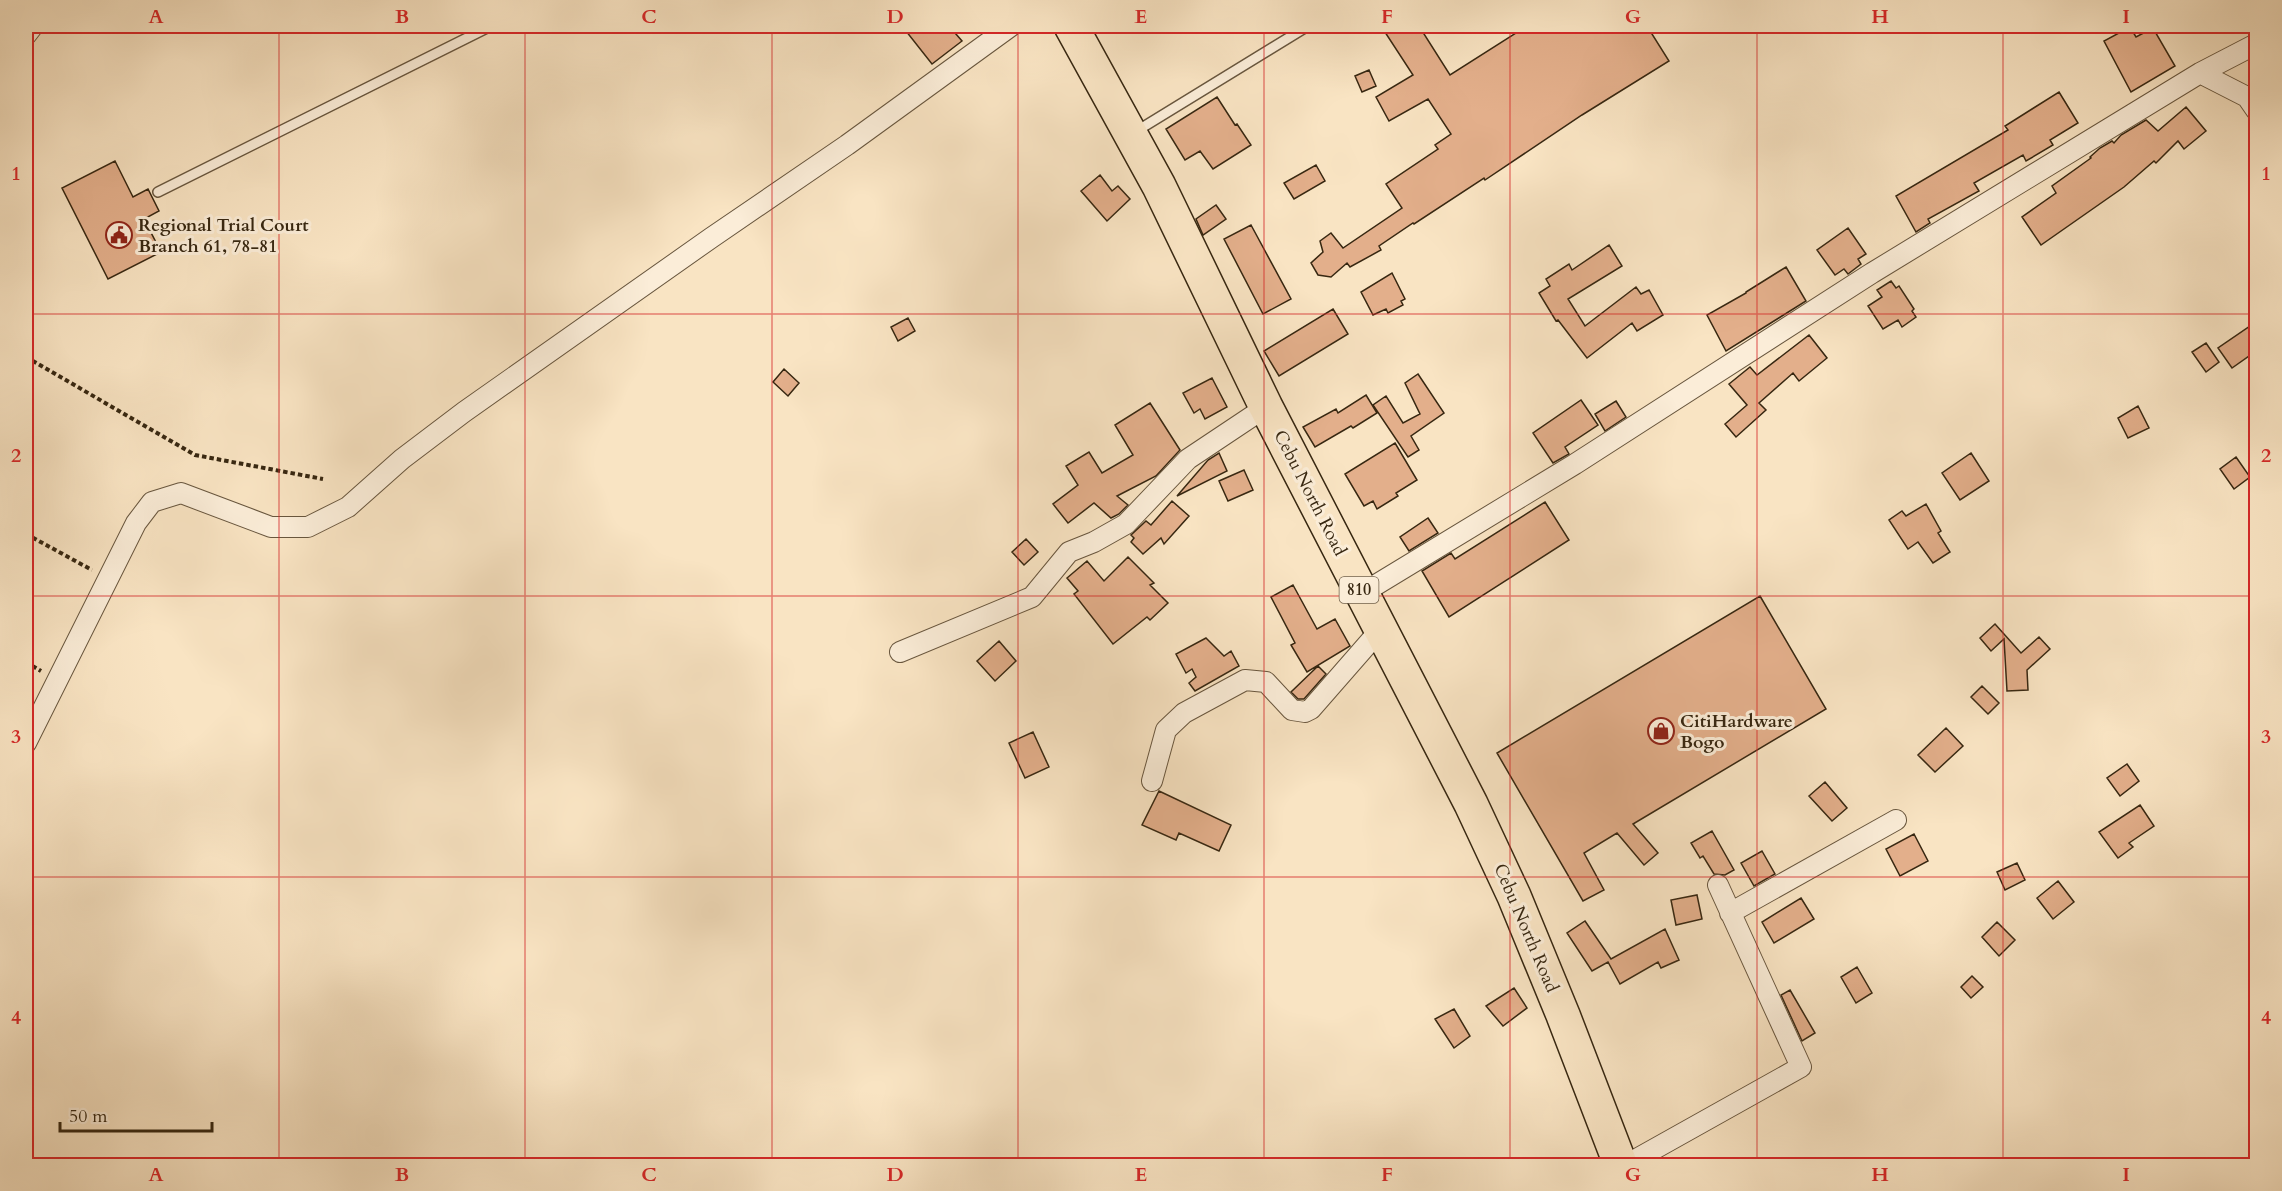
<svg xmlns="http://www.w3.org/2000/svg" width="2282" height="1191" font-family="Cardo,serif">
  <style>
    .building { fill: #e3af8b; stroke: #372711; stroke-width: 1.5 }
    .lines { fill: none; stroke-linecap: round; stroke-linejoin: round }
    .lane-casing { stroke: #68563e; stroke-width: 12 }
    .street-casing { stroke: #68563e; stroke-width: 22 }
    .highway-casing { stroke: #372711; stroke-width: 36 }
    .path { stroke: #372711; stroke-width: 4; stroke-dasharray: 4.5 3; stroke-linecap: butt }
    .lane { stroke: #fbedd8; stroke-width: 9 }
    .street { stroke: #fbedd8; stroke-width: 20 }
    .highway { stroke: #f9e4c3; stroke-width: 33 }
    .grid { fill: none; stroke: #d62828; stroke-width: 1.5; stroke-opacity: 0.55 }
    .labels { text-anchor: middle; dominant-baseline: central; stroke-width: 6; stroke-linejoin: round; paint-order: stroke }
    .shield { fill: #fbedd8; stroke: #72624d; stroke-width: 1.5 }
    .shield-label { font-size: 16px; font-weight: bold; fill: #372711 }
    .poi-label { font-size: 18px; font-weight: bold; fill: #372711; stroke: #fbedd8; text-anchor: start }
    .street-label { font-size: 18px; fill: #372711; stroke: #fbedd8 }
    .neatline { fill: none; stroke: #d62828; stroke-width: 2 }
    .grid-label { font-size: 20px; text-anchor: middle; font-weight: bold; fill: #d62828 }
  </style>
  <rect width="100%" height="100%" fill="#f9e4c3"/>
  <filter id="stains"><feTurbulence type="fractalNoise" baseFrequency=".00333" numOctaves="4"/><feColorMatrix values="0 0 0 0 .2 0 0 0 0 .09 0 0 0 0 .02 0 0 0 .5 -.17"/></filter>
  <radialGradient id="worn" r=".72"><stop offset=".6" stop-color="#630" stop-opacity="0"/><stop offset="1" stop-color="#630" stop-opacity=".3"/></radialGradient>
  <path class="building" d="M902,26H949L962,41L932,64Z
    M1381,26H1419L1450,75L1527,26H1647L1669,61L1582,115L1485,180L1484,178L1414,224L1413,223L1379,246L1381,250L1350,267L1347,263L1331,277L1318,275L1311,263L1323,252L1320,241L1331,233L1343,248L1402,208L1386,184L1438,149L1435,145L1451,134L1428,99L1389,121L1376,97L1413,75Z
    M2130,27L2136,37L2153,28L2175,66L2131,92L2104,41Z
    M1369,70L1376,86L1362,92L1355,76Z
    M2059,92L2078,123L2050,140L2053,145L2026,161L2023,155L1974,183L1979,191L1928,219L1930,223L1916,232L1896,196L2008,130L2005,126Z
    M1217,97L1235,125L1237,124L1251,145L1213,169L1200,151L1185,160L1166,129Z
    M2186,107L2206,131L2184,149L2178,141L2156,163L2154,161L2124,187L2041,245L2022,217L2056,193L2052,186L2091,158L2090,157L2100,148L2112,141L2114,143L2121,135L2146,120L2158,131Z
    M115,161L133,197L148,189L159,211L144,219L161,252L108,279L62,188Z
    M1316,165L1325,181L1294,199L1284,183Z
    M1100,175L1112,191L1118,186L1130,199L1107,221L1081,191Z
    M1216,205L1226,219L1203,235L1196,219Z
    M1251,225L1291,299L1263,314L1224,239Z
    M1848,228L1866,254L1858,259L1861,264L1848,274L1844,269L1835,275L1817,250Z
    M1609,245L1622,266L1568,299L1585,326L1636,287L1641,294L1649,290L1663,315L1637,331L1632,323L1587,358L1558,320L1556,321L1539,293L1550,286L1546,279L1569,264L1572,270Z
    M1786,267L1806,301L1726,351L1707,315L1746,293V292Z
    M1392,273L1405,299L1401,301L1403,305L1388,313L1386,309L1373,315L1361,292Z
    M1891,281L1896,288L1899,286L1914,309L1912,311L1916,317L1902,327L1898,320L1883,329L1868,306L1882,297L1877,290Z
    M1333,309L1348,334L1279,376L1264,351Z
    M908,318L915,331L898,341L891,327Z
    M2256,322V351L2232,368L2218,348Z
    M1809,335L1827,358L1799,381L1793,373L1759,403L1766,410L1736,437L1725,424L1747,405L1729,384L1750,367L1757,375Z
    M2206,343L2219,362L2206,372L2192,352Z
    M784,369L799,383L788,396L773,382Z
    M1418,374L1444,413L1411,436L1419,450L1408,457L1373,405L1386,396L1403,423L1420,414L1405,383Z
    M1212,378L1227,407L1205,419L1200,409L1194,413L1183,393Z
    M1366,395L1377,413L1353,428L1351,426L1315,447L1303,427L1336,409L1338,413Z
    M1581,400L1598,425L1565,447L1569,454L1553,463L1533,433Z
    M1616,401L1626,417L1605,431L1595,414Z
    M1150,403L1180,450L1156,476L1117,496L1128,505L1119,514L1111,518L1094,503L1068,523L1053,504L1078,485L1066,466L1089,452L1102,473L1133,455L1115,425Z
    M2138,406L2149,428L2128,438L2118,418Z
    M1395,443L1417,480L1396,493L1398,496L1377,509L1373,501L1364,506L1345,474Z
    M1219,453L1227,471L1177,496L1208,460Z
    M1971,453L1989,481L1960,500L1942,473Z
    M2236,457L2250,477L2234,489L2220,469Z
    M1244,470L1253,490L1228,501L1219,481Z
    M1172,501L1189,516L1164,544L1161,538L1143,554L1131,542L1134,538L1131,535L1146,521L1151,525Z
    M1545,502L1569,540L1449,617L1422,571L1451,553L1455,559Z
    M1926,504L1941,531L1938,533L1950,552L1933,563L1918,542L1908,549L1889,520L1902,511L1906,516Z
    M1428,518L1438,533L1409,551L1400,537Z
    M1026,539L1038,552L1024,565L1012,552Z
    M1128,557L1154,583L1150,585L1168,603L1150,620L1147,617L1113,644L1074,594L1078,591L1067,578L1087,561L1104,581Z
    M1293,585L1317,629L1335,619L1350,646L1307,672L1291,645L1295,643L1271,597Z
    M1760,596L1826,709L1633,824L1658,853L1644,865L1617,833L1584,853L1604,890L1583,901L1497,753Z
    M1995,624L2021,653L2039,637L2050,649L2027,670L2028,690L2007,691L2004,639L1991,651L1980,638Z
    M1206,638L1224,656L1231,651L1239,666L1195,691L1189,683L1196,677L1192,669L1186,673L1176,654Z
    M999,641L1016,661L995,681L977,661Z
    M1318,666L1326,674L1304,699H1298L1291,692Z
    M1982,686L1999,703L1988,714L1971,697Z
    M1946,728L1963,746L1935,772L1918,755Z
    M1033,732L1049,767L1025,778L1009,743Z
    M2127,764L2139,781L2120,796L2107,778Z
    M1825,782L1847,808L1832,821L1809,796Z
    M1159,791L1231,825L1219,851L1179,833L1176,840L1142,825Z
    M2140,805L2154,826L2129,843L2133,847L2118,858L2099,832Z
    M1712,831L1734,870L1725,875L1714,874L1703,856L1700,858L1691,843Z
    M1914,834L1928,861L1900,876L1886,849Z
    M1762,851L1775,874L1754,886L1741,863Z
    M2017,863L2025,880L2005,890L1997,872Z
    M2058,881L2074,902L2053,919L2037,898Z
    M1697,895L1702,919L1676,925L1671,900Z
    M1801,898L1814,919L1774,943L1762,922Z
    M1585,921L1611,959L1665,929L1679,960L1661,968L1658,962L1620,984L1608,962L1592,971L1567,933Z
    M1997,922L2015,940L1999,956L1982,937Z
    M1857,967L1872,993L1856,1003L1841,977Z
    M1972,976L1983,987L1971,998L1961,987Z
    M1514,988L1527,1008L1503,1026L1486,1006Z
    M1790,990L1815,1033L1802,1041L1781,995Z
    M1454,1009L1470,1036L1454,1048L1435,1019Z"/>
  <g class="lines">
    <defs>
      <path id="lane" d="M1135,132L1308,26
        M158,192L491,26"/>
      <path id="street" d="M26,35L33,26
        M2200,73L2247,97L2256,110
        M1361,594L1575,464L1872,273L2200,73L2256,44
        M900,652L1032,597L1069,552L1094,542L1126,524L1188,459L1266,407
        M26,743L136,523L152,502L181,493L271,527H308L348,507L402,459L464,412L711,238L847,145L1011,26
        M1152,781L1166,730L1184,713L1245,680L1266,682L1292,710L1305,712L1311,709L1380,630
        M1730,913L1896,820
        M1624,1166L1801,1067L1718,885"/>
      <path id="highway" d="M1071,26L1159,186L1266,407L1471,804L1514,896L1563,1015L1621,1166"/>
    </defs>
    <use href="#lane" class="lane-casing"/>
    <use href="#street" class="street-casing"/>
    <use href="#highway" class="highway-casing"/>
    <path class="path" d="M26,357L195,455L323,479
      M26,534L92,570
      M26,662L41,671"/>
    <use href="#lane" class="lane"/>
    <use href="#street" class="street"/>
    <use href="#highway" class="highway"/>
  </g>
  <path class="grid" d="M279,26V1166M525,26V1166M772,26V1166M1018,26V1166M1264,26V1166M1510,26V1166M1757,26V1166M2003,26V1166M26,314H2256M26,596H2256M26,877H2256"/>
  <defs>
    <symbol id="civic-ring" viewBox="-11 -11 22 22"><circle r="9.5" fill="#fbedd8" stroke="#8f2418" stroke-width="1.5"/><path d="M-.6-6.5H3V-4.5H.6V-3L4-1V1h2V6H-6V1h2V-1L-.6-3ZM-1.2 2.5V6h2.4V2.5Z" fill="#8f2418"/></symbol>
    <symbol id="shop-ring" viewBox="-11 -11 22 22"><circle r="9.5" fill="#fbedd8" stroke="#8f2418" stroke-width="1.5"/><path d="M-5-2.5h2.3a2.7 3.5 0 0 1 5.4 0H5L5.5 6h-11ZM-1.5-2.5h3a1.5 2.3 0 0 0-3 0Z" fill="#8f2418"/></symbol>
  </defs>
  <g fill-rule="evenodd">
    <use href="#civic-ring" x="104" y="220" width="30" height="30"/>
    <use href="#shop-ring" x="1646" y="716" width="30" height="30"/>
  </g>
  <g class="labels">
    <rect class="shield" x="1339.5" y="577" width="39" height="26" rx="4.5"/>
    <g class="shield-label">
      <text x="1359" y="590">810</text>
    </g>
    <g class="poi-label">
      <text x="138" y="225">Regional Trial Court<tspan x="138" dy="21">Branch 61, 78-81</tspan></text>
      <text x="1680" y="721">CitiHardware<tspan x="1680" dy="21">Bogo</tspan></text>
    </g>
    <g class="street-label">
      <text transform="translate(1310 493) rotate(63)">Cebu North Road</text>
      <text transform="translate(1526 928) rotate(67)">Cebu North Road</text>
    </g>
  </g>
  <rect width="2282" height="1191" fill="none" stroke="#f9e4c3" stroke-width="66"/>
  <path d="M60 1122v9h152v-9" fill="none" stroke="#372711" stroke-width="3"/>
  <text x="69" y="1122" font-size="18" fill="#372711" stroke="#fbedd8" stroke-width="4.5" paint-order="stroke">50 m</text>
  <rect x="33" y="33" width="2216" height="1125" class="neatline"/>
  <g class="grid-label">
    <text x="156" y="23">A</text>
    <text x="402" y="23">B</text>
    <text x="649" y="23">C</text>
    <text x="895" y="23">D</text>
    <text x="1141" y="23">E</text>
    <text x="1387" y="23">F</text>
    <text x="1633" y="23">G</text>
    <text x="1880" y="23">H</text>
    <text x="2126" y="23">I</text>
    <text x="16" y="180">1</text>
    <text x="2266" y="180">1</text>
    <text x="16" y="462">2</text>
    <text x="2266" y="462">2</text>
    <text x="16" y="743">3</text>
    <text x="2266" y="743">3</text>
    <text x="16" y="1024">4</text>
    <text x="2266" y="1024">4</text>
    <text x="156" y="1181">A</text>
    <text x="402" y="1181">B</text>
    <text x="649" y="1181">C</text>
    <text x="895" y="1181">D</text>
    <text x="1141" y="1181">E</text>
    <text x="1387" y="1181">F</text>
    <text x="1633" y="1181">G</text>
    <text x="1880" y="1181">H</text>
    <text x="2126" y="1181">I</text>
  </g>
  <rect width="100%" height="100%" filter="url(#stains)"/>
  <rect width="100%" height="100%" fill="url(#worn)"/>
</svg>
